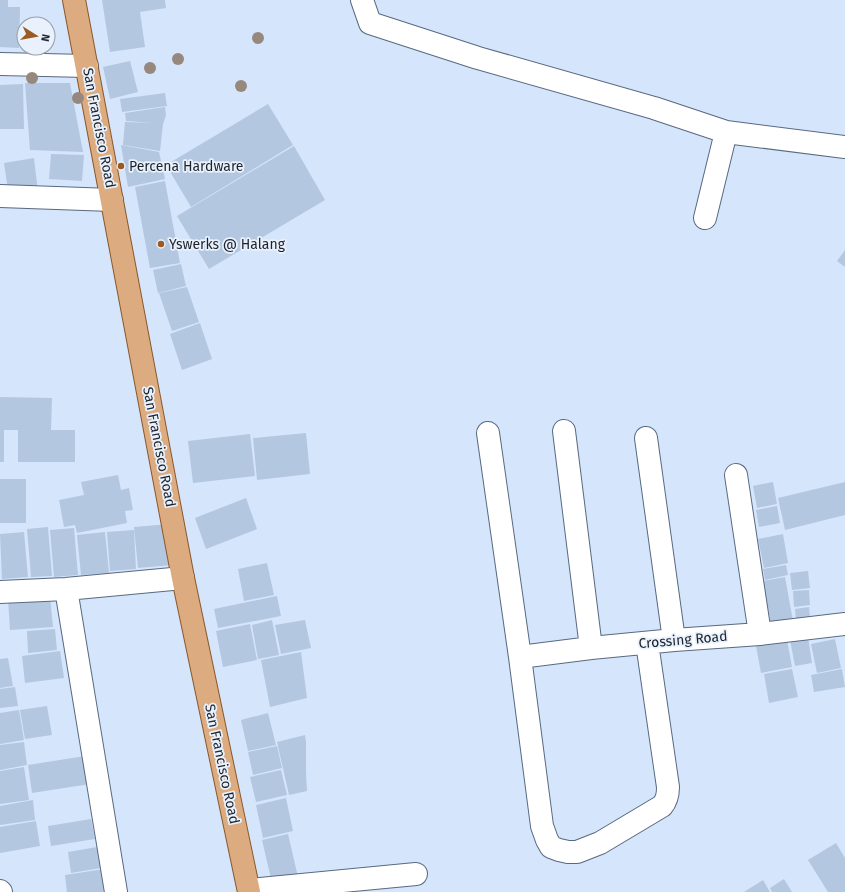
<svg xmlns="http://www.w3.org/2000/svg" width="845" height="892" font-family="'Fira Sans',sans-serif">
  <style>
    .building { fill: #b4c7e1 }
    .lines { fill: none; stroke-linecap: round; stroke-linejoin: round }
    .minor-casing { stroke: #586980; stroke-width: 24 }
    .major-casing { stroke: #8a572b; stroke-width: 24 }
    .minor { stroke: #fff; stroke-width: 22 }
    .major { stroke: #dcab7f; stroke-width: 22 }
    .tree { fill: #97887e }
    .poi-dot { fill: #9a5a22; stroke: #e9f1fc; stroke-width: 1.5 }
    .labels { text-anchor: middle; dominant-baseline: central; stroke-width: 3.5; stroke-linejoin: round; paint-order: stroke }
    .street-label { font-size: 14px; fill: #1c232d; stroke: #e9f1fc }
    .poi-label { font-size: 14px; fill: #1c232d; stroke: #e9f1fc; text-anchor: start }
  </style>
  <rect width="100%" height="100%" fill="#d5e5fb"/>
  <path class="building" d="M0,0H8V7H20L19,48L0,47Z
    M102,0H165L166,8L140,12L145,47L110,52Z
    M130,61L138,92L110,99L103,67Z
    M25,83H70L83,152L30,150Z
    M23,84L24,129H0V85Z
    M165,93L167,106L122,112L120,99Z
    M268,104L293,145L191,207L166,165Z
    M165,107L166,115L163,124L160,151L123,145L125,122L154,123L126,121L125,113Z
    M121,145L159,152L165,179L128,187Z
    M294,146L325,200L209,269L177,216Z
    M51,154L84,155L82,181L49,179Z
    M34,158L38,192L8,190L4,163Z
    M165,181L180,263L150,268L135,187Z
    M845,250V267L837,261Z
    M181,264L186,286L158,293L153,270Z
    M187,287L199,322L172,331L159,293Z
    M200,323L212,359L182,370L170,334Z
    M0,397L52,398L51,430H75V462H18V430H4V462H0Z
    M306,433L310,474L257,480L253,438Z
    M250,434L255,476L193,483L188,441Z
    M118,475L121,490L129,488L133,510L125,511L127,523L77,533L75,525L64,527L59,500L84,495L81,482Z
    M0,479H26V523H0Z
    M773,482L777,504L757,508L753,486Z
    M845,482V515L785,530L778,498Z
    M246,498L257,529L206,549L195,518Z
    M777,506L780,523L759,527L756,510Z
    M170,524L173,565L138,568L134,527Z
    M48,527L52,576L31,577L27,529Z
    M74,528L78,575L54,577L50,530Z
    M134,530L136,569L110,571L107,532Z
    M24,532L28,577L2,579L0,534Z
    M105,532L109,573L81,575L77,535Z
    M783,534L788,563L764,568L758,539Z
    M267,563L274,595L244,601L238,569Z
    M786,565L788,575L765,580L763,569Z
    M808,571L810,588L792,590L790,573Z
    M785,577L793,621L771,625L763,581Z
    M809,590L810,605L794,607L793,591Z
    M50,596L53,627L10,630L8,599Z
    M277,596L281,616L218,628L214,609Z
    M809,607L810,618L796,620L795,609Z
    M272,620L279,655L258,659L252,625Z
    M305,620L311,648L281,654L275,625Z
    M250,624L257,660L223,667L216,631Z
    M55,629L57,650L28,653L27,631Z
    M808,637L812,663L795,666L790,640Z
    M835,639L841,668L817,673L811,644Z
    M787,640L792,667L761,673L756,646Z
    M60,651L64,678L25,683L22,656Z
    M301,652L307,698L270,707L261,660Z
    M8,658L13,686L0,688V659Z
    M792,669L798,697L769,703L764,674Z
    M842,669L845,687L814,692L811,675Z
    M15,687L18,706L0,708V689Z
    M47,706L52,735L25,739L20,710Z
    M19,710L24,740L0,744V713Z
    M268,713L276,745L248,751L241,720Z
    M305,735L306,742V772L307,791L289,795L277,742Z
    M24,742L27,765L0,770V745Z
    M277,746L282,768L253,775L248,752Z
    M85,756L90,784L32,793L28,765Z
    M24,767L29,800L0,804V771Z
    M281,770L287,795L256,802L250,777Z
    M286,798L293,831L263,838L256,805Z
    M33,800L35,820L0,825V806Z
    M91,819L95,839L51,846L48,826Z
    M36,821L40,846L0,853V827Z
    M288,834L298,877L272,883L262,840Z
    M836,843L845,858V892H828L808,860Z
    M97,847L101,868L71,873L68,852Z
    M104,869L108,892H67L65,875Z
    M784,879L792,892H772L770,888Z
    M763,880L770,892H744Z"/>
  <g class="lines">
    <defs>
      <path id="minor" d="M362,0L370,23L478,58L654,108L726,132L845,147
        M0,64L87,66
        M0,196L112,200
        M705,218L726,132
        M564,431L591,648
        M488,433L520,657L542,826L547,840L551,847L559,850L568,852H577L600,843L662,806C667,800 668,795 668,787L647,643
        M646,438L674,640
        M736,475L760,634
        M66,589L116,892
        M0,592L66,589L183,578
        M520,657L591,648L674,640L760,634L845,624
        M249,890L416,874
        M0,891L1,892"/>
      <path id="major" d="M74,0L183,578L249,892"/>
    </defs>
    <use href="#minor" class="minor-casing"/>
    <use href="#major" class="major-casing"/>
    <use href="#minor" class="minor"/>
    <use href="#major" class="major"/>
  </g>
  <g class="tree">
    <circle cx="258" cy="38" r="6"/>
    <circle cx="178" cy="59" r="6"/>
    <circle cx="150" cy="68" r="6"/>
    <circle cx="32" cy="78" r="6"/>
    <circle cx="241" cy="86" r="6"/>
    <circle cx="78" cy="98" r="6"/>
  </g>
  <g class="poi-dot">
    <circle cx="121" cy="166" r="4"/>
    <circle cx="161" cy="244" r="4"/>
  </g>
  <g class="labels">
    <g class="street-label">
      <text transform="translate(99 128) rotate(79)">San Francisco Road</text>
      <text transform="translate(159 447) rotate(79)">San Francisco Road</text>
      <text transform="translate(683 640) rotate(-5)">Crossing Road</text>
      <text transform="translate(222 764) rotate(78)">San Francisco Road</text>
    </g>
    <g class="poi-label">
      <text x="129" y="166">Percena Hardware</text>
      <text x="169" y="244">Yswerks @ Halang</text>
    </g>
  </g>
  <g transform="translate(36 36) rotate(101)"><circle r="19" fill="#e9f1fc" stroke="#979fa9"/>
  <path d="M0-3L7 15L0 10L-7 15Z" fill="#9a5a22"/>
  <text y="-6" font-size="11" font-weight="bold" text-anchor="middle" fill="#1c232d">N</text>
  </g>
</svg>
